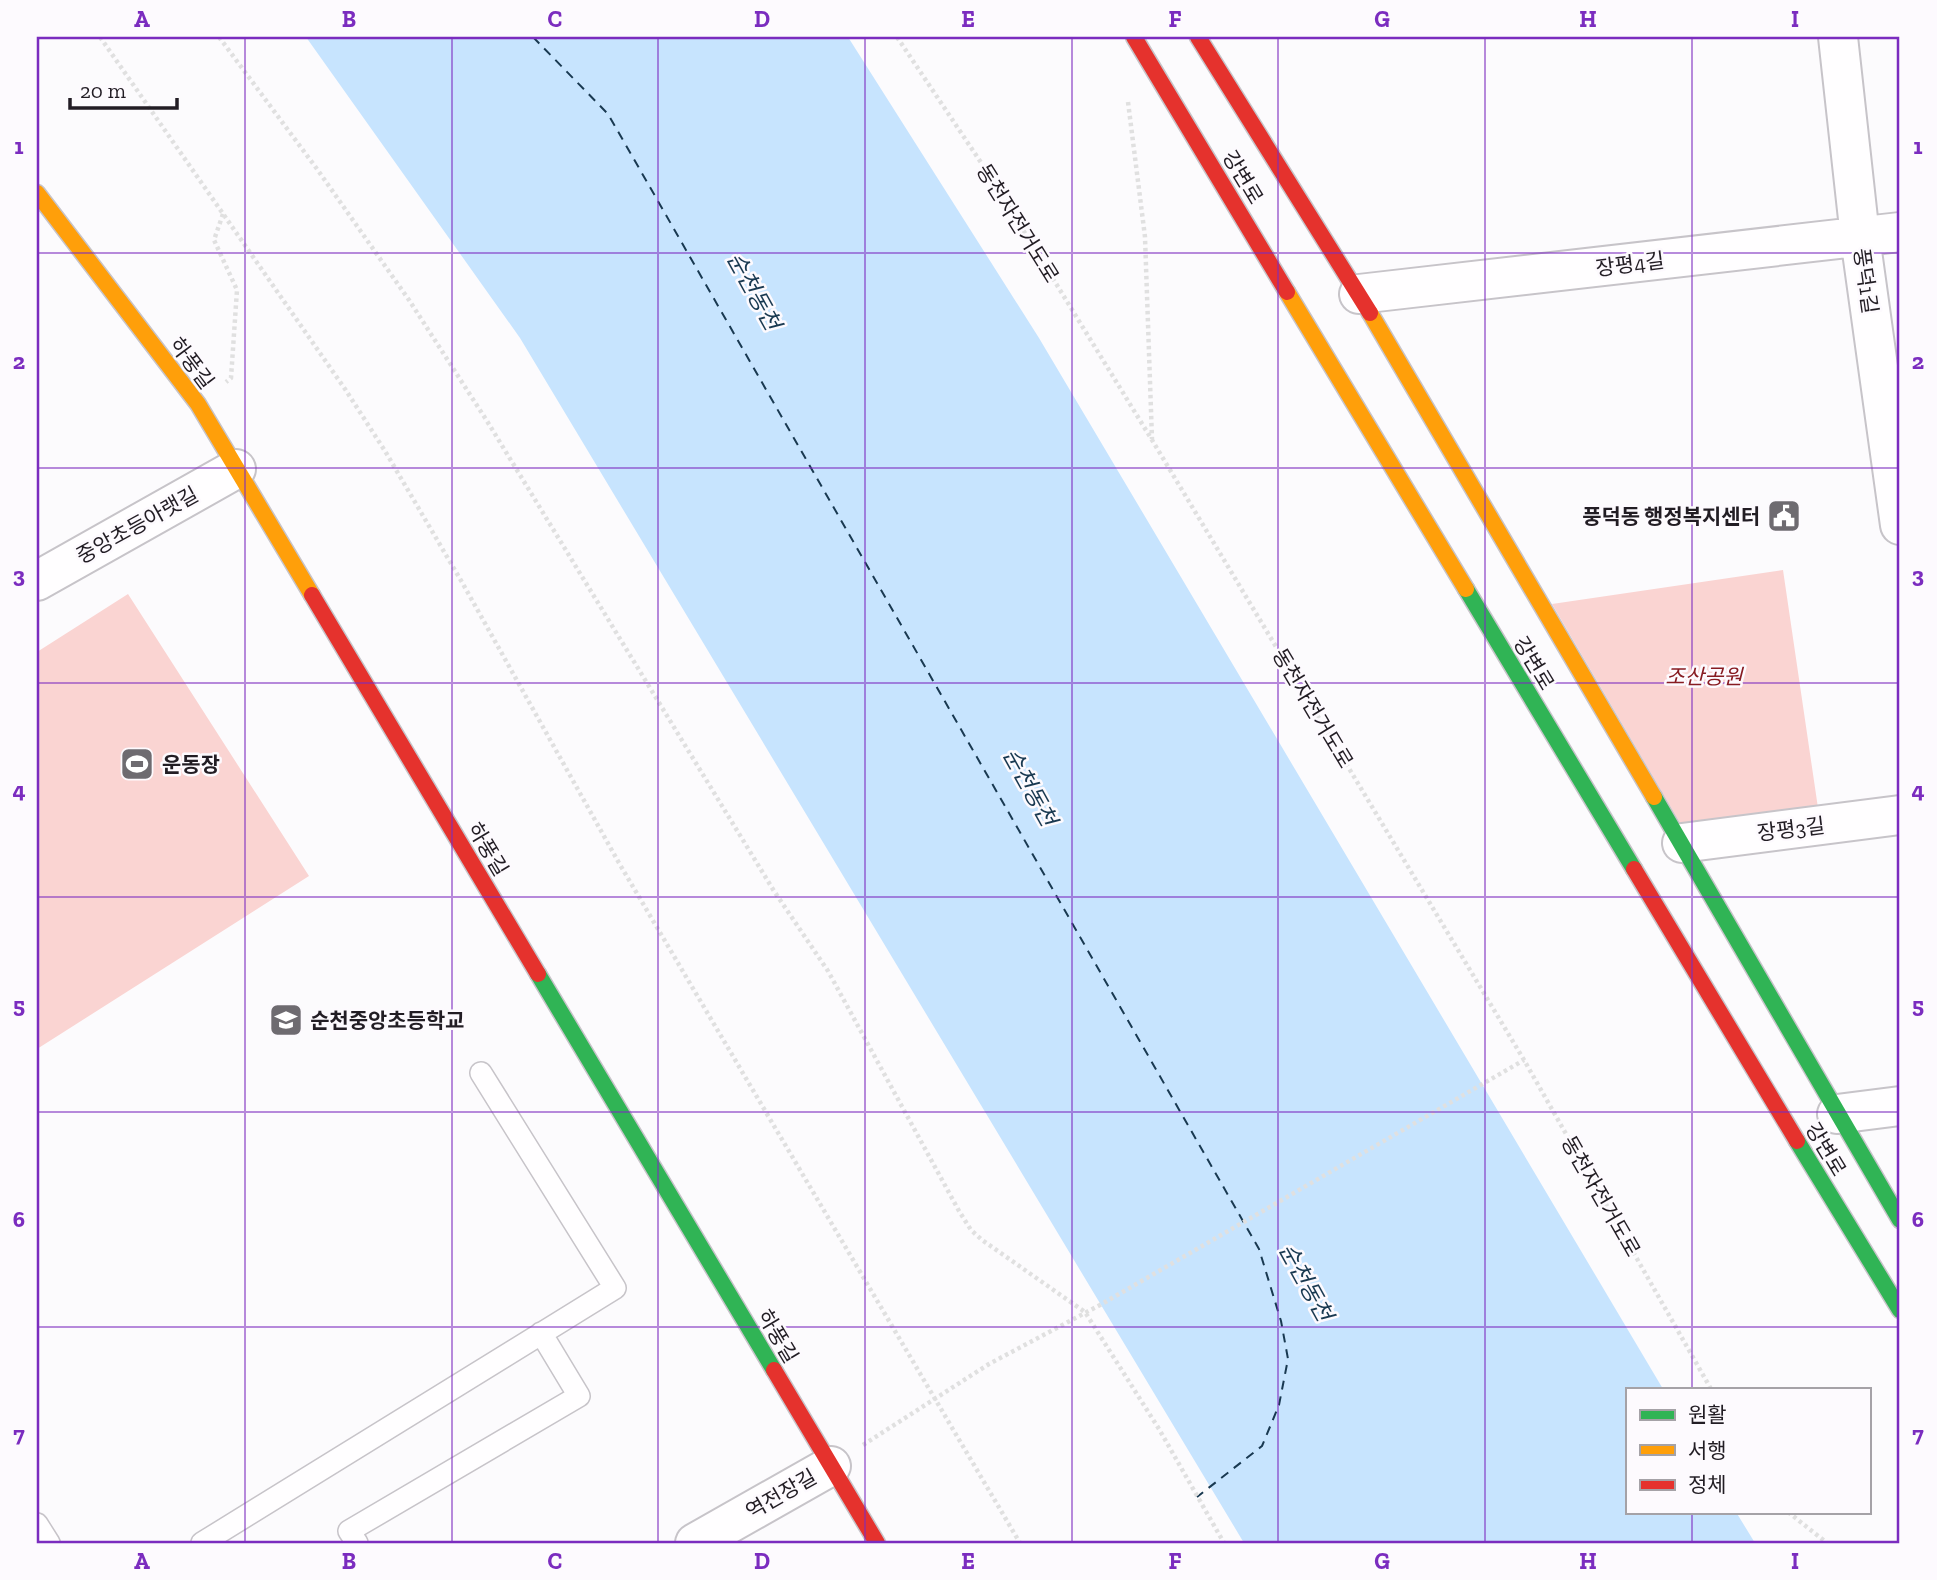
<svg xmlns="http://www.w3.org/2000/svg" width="1937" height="1580" font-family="'Zilla Slab','Noto Sans KR',serif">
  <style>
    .green { fill: #fad4d2 }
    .water { fill: #c7e4fe }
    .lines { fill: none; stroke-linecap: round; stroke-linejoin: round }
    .ferry { stroke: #193951; stroke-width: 2; stroke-dasharray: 9 7; stroke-linecap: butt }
    .lane-casing { stroke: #c7c4c9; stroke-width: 24 }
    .street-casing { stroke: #c7c4c9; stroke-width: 42 }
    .fast-casing { stroke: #c7c4c9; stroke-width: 19 }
    .slow-casing { stroke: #c7c4c9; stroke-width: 19 }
    .jam-casing { stroke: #c7c4c9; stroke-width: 19 }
    .path { stroke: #e0e0e0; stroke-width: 4.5; stroke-dasharray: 3.5 3.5; stroke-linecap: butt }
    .lane { stroke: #fffeff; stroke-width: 21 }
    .street { stroke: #fffeff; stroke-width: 38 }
    .fast { stroke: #30b455; stroke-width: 16 }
    .slow { stroke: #ff9f0a; stroke-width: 16 }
    .jam { stroke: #e5322d; stroke-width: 16 }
    .grid { fill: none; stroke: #7b2cbf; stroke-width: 2; stroke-opacity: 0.55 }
    .labels { text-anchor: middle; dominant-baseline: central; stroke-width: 5; stroke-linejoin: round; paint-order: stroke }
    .street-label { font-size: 21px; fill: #221d24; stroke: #fdfafe }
    .poi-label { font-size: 21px; font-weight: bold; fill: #221d24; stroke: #fdfafe; text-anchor: start }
    .park-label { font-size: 21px; font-style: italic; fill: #871b21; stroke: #fdfafe }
    .water-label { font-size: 23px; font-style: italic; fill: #193951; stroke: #fdfafe }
    .neatline { fill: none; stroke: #7b2cbf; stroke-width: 2.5 }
    .grid-label { font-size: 23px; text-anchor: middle; font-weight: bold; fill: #7b2cbf }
  </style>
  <rect width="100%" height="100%" fill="#fcfbfd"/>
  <path class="green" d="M1783,570L1818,808L1683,828L1552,604Z
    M128,594L309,876L37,1049V652Z"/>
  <path class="water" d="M306,37H848L1039,338L1663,1389H1627V1512H1736L1755,1543H1244L520,338Z"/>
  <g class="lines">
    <path class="ferry" d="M533,37L608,114L1259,1249L1281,1321L1288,1359L1279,1405L1262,1446L1197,1497"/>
    <defs>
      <path id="lane" d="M37,1524L49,1543
        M202,1543L615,1288L481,1073
        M357,1543L349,1531L579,1396L541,1333"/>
      <path id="street" d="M1838,37L1860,237L1900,525
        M1359,294L1900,232
        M37,581L236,469
        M1682,843L1900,815
        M1837,1114L1900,1106
        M695,1543L831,1466"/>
      <path id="fast" d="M1466,589L1634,869
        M1654,797L1900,1220
        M538,974L774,1370
        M1797,1141L1900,1310"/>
      <path id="slow" d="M37,193L198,404L312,595
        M1287,292L1466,589
        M1370,313L1654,797"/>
      <path id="jam" d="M1134,37L1287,292
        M1198,37L1370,313
        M312,595L538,974
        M1634,869L1797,1141
        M774,1370L877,1543"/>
    </defs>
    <use href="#lane" class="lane-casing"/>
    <use href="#street" class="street-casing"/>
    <use href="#fast" class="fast-casing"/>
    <use href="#slow" class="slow-casing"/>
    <use href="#jam" class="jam-casing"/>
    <path class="path" d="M100,37L345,389L385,451L463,584L619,863L1020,1543
      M219,37L317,169L409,300L487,421L774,891L828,971L959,1211L971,1230L982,1240L1085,1312L1159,1429L1224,1543
      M897,37L990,176L1152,440L1524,1060L1711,1389
      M1128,102L1145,237L1152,439
      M223,214L214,240L237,290L231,378L226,382
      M863,1445L989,1364L1100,1305L1524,1060
      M1788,1512L1827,1543"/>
    <use href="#lane" class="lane"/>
    <use href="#street" class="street"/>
    <use href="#fast" class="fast"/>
    <use href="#slow" class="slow"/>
    <use href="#jam" class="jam"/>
  </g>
  <path class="grid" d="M245,37V1543M452,37V1543M658,37V1543M865,37V1543M1072,37V1543M1278,37V1543M1485,37V1543M1692,37V1389M37,253H1900M37,468H1900M37,683H1900M37,897H1900M37,1112H1900M37,1327H1900M1692,1512V1543"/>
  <defs>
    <symbol id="civic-square" viewBox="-11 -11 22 22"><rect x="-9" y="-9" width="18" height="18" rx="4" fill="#6e6b70" stroke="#fdfafe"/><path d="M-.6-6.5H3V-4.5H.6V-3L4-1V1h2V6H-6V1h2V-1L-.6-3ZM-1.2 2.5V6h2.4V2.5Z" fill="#fff"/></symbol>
    <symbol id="stadium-square" viewBox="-11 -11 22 22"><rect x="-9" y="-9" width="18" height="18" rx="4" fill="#6e6b70" stroke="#fdfafe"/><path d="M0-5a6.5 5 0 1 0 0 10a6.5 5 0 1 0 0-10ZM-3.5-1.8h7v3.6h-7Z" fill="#fff"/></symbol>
    <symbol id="school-square" viewBox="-11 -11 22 22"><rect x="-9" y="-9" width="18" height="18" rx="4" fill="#6e6b70" stroke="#fdfafe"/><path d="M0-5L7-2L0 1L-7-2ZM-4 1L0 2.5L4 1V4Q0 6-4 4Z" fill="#fff"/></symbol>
  </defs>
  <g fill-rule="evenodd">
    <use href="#civic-square" x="1765" y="497" width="38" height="38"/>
    <use href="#stadium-square" x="118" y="745" width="38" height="38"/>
    <use href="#school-square" x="267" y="1001" width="38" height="38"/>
  </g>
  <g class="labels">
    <g class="street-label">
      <text transform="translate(1243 177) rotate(59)">강변로</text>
      <text transform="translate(1018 223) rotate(58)">동천자전거도로</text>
      <text transform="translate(1630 264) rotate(-7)">장평4길</text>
      <text transform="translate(1866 281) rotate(82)">풍덕1길</text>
      <text transform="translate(192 363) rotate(53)">하풍길</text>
      <text transform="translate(137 525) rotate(-29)">중앙초등아랫길</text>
      <text transform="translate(1534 663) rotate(59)">강변로</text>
      <text transform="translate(1313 708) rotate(59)">동천자전거도로</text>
      <text transform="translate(1791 829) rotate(-7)">장평3길</text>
      <text transform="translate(488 849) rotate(59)">하풍길</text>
      <text transform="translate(1826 1149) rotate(59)">강변로</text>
      <text transform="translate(1601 1196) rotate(60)">동천자전거도로</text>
      <text transform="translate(778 1336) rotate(59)">하풍길</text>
      <text transform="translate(781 1494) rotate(-30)">역전장길</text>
    </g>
    <g class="poi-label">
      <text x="1760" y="516" text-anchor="end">풍덕동 행정복지센터</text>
      <text x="162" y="764">운동장</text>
      <text x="310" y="1020">순천중앙초등학교</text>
    </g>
    <g class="park-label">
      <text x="1704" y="676">조산공원</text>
    </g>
    <g class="water-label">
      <text transform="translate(754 291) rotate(61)">순천동천</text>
      <text transform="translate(1030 787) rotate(61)">순천동천</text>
      <text transform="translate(1306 1282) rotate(61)">순천동천</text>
    </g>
  </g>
  <rect width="1937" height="1580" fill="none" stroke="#fdfafe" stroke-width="77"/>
  <rect x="1626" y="1388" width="245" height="126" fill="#fdfafe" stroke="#a5a2a7" stroke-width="2"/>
  <rect x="1640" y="1410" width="35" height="10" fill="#30b455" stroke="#a5a2a7" stroke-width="2"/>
  <text x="1688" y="1422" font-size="21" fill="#221d24">원활</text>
  <rect x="1640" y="1445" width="35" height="10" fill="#ff9f0a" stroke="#a5a2a7" stroke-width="2"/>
  <text x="1688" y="1458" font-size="21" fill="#221d24">서행</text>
  <rect x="1640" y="1480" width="35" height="10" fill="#e5322d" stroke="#a5a2a7" stroke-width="2"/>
  <text x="1688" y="1492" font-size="21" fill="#221d24">정체</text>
  <path d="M70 98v10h107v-10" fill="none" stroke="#221d24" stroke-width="3.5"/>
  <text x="80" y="98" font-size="21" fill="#221d24" stroke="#fdfafe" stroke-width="5" paint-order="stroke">20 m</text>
  <rect x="38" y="38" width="1860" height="1504" class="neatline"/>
  <g class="grid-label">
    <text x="142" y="27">A</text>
    <text x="349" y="27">B</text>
    <text x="555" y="27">C</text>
    <text x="762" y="27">D</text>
    <text x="968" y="27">E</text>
    <text x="1175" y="27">F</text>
    <text x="1382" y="27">G</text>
    <text x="1588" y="27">H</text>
    <text x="1795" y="27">I</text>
    <text x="19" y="154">1</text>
    <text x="1918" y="154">1</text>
    <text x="19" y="369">2</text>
    <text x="1918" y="369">2</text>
    <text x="19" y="583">3</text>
    <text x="1918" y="583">3</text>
    <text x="19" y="798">4</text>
    <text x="1918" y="798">4</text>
    <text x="19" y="1013">5</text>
    <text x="1918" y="1013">5</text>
    <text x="19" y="1227">6</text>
    <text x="1918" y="1227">6</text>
    <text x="19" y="1442">7</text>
    <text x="1918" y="1442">7</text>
    <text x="142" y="1569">A</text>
    <text x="349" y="1569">B</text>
    <text x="555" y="1569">C</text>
    <text x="762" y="1569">D</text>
    <text x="968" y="1569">E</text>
    <text x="1175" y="1569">F</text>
    <text x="1382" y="1569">G</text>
    <text x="1588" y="1569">H</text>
    <text x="1795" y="1569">I</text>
  </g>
</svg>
